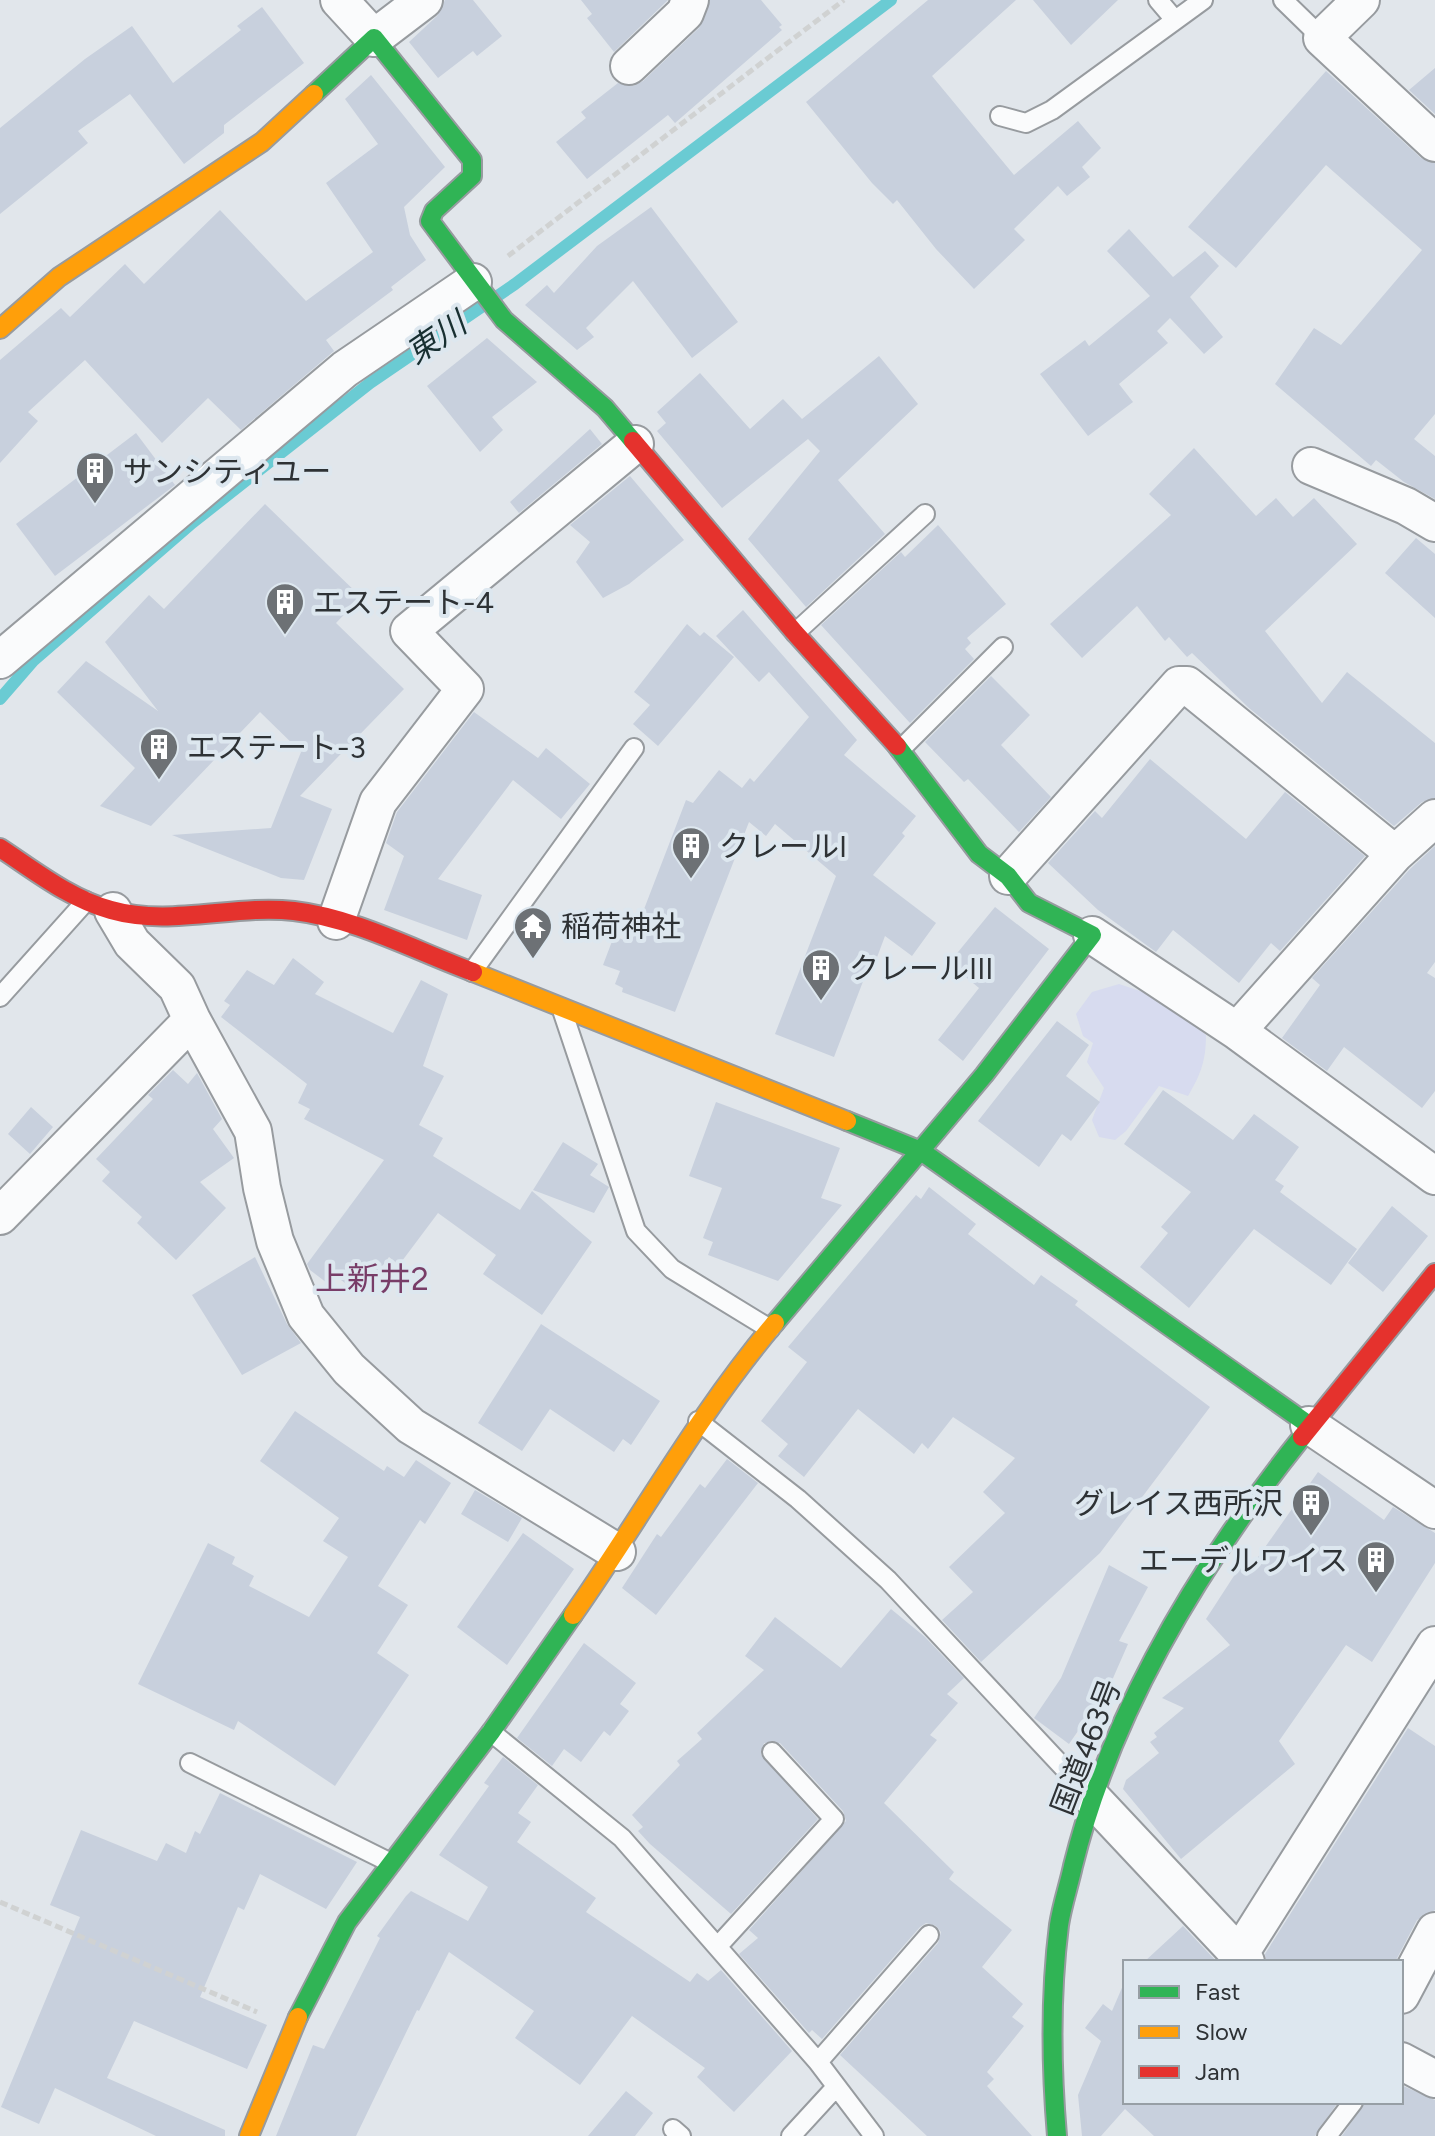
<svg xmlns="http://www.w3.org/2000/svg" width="1435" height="2136" font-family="Figtree,'Noto Sans JP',sans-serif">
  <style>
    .green { fill: #d7dbef }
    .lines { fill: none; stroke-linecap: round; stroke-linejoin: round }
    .stream { stroke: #6acbd3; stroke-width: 12 }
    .building { fill: #c8d0dd }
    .lane-casing { stroke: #979b9f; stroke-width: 22 }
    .street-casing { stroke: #979b9f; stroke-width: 40 }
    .fast-casing { stroke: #979b9f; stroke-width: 22 }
    .slow-casing { stroke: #979b9f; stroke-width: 22 }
    .jam-casing { stroke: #979b9f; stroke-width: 22 }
    .path { stroke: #d0d2d2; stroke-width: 5; stroke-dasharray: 8 4; stroke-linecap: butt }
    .lane { stroke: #fafbfc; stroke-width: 18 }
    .street { stroke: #fafbfc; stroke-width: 36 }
    .fast { stroke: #30b455; stroke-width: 18 }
    .slow { stroke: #ff9f0a; stroke-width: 18 }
    .jam { stroke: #e5322d; stroke-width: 18 }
    .labels { text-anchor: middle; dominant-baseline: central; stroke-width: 8; stroke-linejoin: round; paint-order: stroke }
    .poi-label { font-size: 30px; fill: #2e3235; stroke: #dde7ef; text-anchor: start }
    .street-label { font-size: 30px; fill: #2e3235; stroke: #dde7ef }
    .water-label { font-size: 32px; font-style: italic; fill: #182f31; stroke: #dde7ef }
    .neighbourhood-label { font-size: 32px; fill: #783d68; stroke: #dde7ef }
  </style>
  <rect width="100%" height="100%" fill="#e1e6eb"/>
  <path class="green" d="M1119,984L1158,997L1206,1035C1206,1060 1201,1074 1188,1096L1159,1086L1126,1131L1115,1140L1099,1137L1092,1120L1104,1088L1087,1062L1093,1043L1083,1036L1076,1014L1092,992Z"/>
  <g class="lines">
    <path class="stream" d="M0,699L33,661L192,523L370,383L515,284L891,0"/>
  </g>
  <path class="building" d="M445,0H473L502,36L477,56L473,51L438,78L409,42L437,16Z
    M581,0H668L614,52L587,18L592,14Z
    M710,0H761L782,25L779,27L782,30L675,123L668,115L587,179L556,142L586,118L581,112L618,83L633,86L643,81L699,28Z
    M928,0H1016L932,76L1014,175L1078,121L1101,148L1082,167L1090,177L1067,196L1058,186L1014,229L1025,240L974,289L936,249L897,200L893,204L872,183L806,102Z
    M1033,0H1118L1071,45Z
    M262,7L304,63L224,125V133L184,164L130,94L78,131L88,143L0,214V128L85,59L132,26L173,83L241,30L237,26Z
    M1435,68V114L1409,90Z
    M1326,71L1421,158L1435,163V414L1414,439L1435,456V499L1404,482L1376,460L1371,466L1275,384L1314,328L1341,345L1422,250L1326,165L1236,268L1188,227Z
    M371,75L445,167L404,207L410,235L426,260L391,287L393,290L326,340L334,351L241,430L208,398L162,443L85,360L28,412L38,421L0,463V360L61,308L70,317L125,264L144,284L220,210L306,301L373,252L326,183L378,144L345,99Z
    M651,207L738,322L692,358L633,281L586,328L594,337L577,350L525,305L547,285L554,293L597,246Z
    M1129,229L1173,277L1205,251L1219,266L1190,297L1223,337L1204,354L1170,318L1157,331L1168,343L1119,384L1133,402L1088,436L1040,374L1085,340L1089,346L1150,296L1107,251Z
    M487,338L537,382L492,417L503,430L480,452L427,386Z
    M879,356L918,404L838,480L885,534L806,607L748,539L820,451L808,439L722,508L657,431L666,423L657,412L700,373L750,429L783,399L802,419Z
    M590,429L602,444L519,513L510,502Z
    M136,433L175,485L55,576L16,524Z
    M1194,448L1256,516L1276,498L1293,517L1314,498L1357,544L1265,631L1322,703L1347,672L1435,743V798L1422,802L1394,826L1249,708L1192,653L1187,657L1169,637L1165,641L1137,606L1082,658L1050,624L1171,515L1149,494Z
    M630,476L684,540L629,584L603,598L576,562L590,542L570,525Z
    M265,504L361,597L336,623L404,689L300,796L332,809L304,880L281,878L172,835L271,828L301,752L260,712L151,826L100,806L135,768L57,692L86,661L158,711L105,642L149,595L164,609Z
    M938,525L1006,604L967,638L971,643L965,649L974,659L910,723L821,625L901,552L905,557Z
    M1416,538L1435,554V618L1385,573Z
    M743,610L857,740L844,755L916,816L902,833L905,836L873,875L936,923L912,956L885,936L876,960L872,958L834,1057L775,1034L836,876L775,824L766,836L749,822L675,1012L622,992L623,988L615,984L620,971L603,965L614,936L631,943L686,800L693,803L719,770L742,788L750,778L754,782L809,717L769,672L759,682L716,636Z
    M687,624L700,636L704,632L734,657L658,746L633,724L650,705L634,692Z
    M991,676L1030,715L1001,745L1051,797L1019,832L968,779L964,782L925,742Z
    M474,712L538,758L546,748L590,784L561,819L513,780L438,879L482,895L467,940L384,910L404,856L386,843L397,812Z
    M1150,759L1246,839L1285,792L1365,856L1280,951L1271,943L1239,983L1173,930L1156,952L1098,910L1048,863L1095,811L1102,818Z
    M1435,846V962L1427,973L1435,978V1091L1422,1108L1344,1047L1327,1071L1282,1038L1320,985L1312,978L1410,869Z
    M995,907L1049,949L963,1061L938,1040L979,988L949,963Z
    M293,958L324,982L315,994L393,1033L421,980L448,994L423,1066L444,1076L419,1125L443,1138L433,1156L520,1210L532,1191L592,1242L542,1315L483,1274L496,1255L438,1213L399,1265L389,1257L361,1295L337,1277L331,1286L310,1270L307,1264L384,1160L304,1119L310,1109L298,1103L307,1084L221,1017L230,1005L224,1001L247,970L274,985Z
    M1057,1021L1089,1045L1066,1076L1100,1102L1071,1141L1062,1134L1039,1167L978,1121Z
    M173,1070L188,1084L197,1073L222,1119L213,1129L234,1158L200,1182L226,1208L176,1260L137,1223L142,1217L102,1181L110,1172L96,1159L153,1099L148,1095Z
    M1163,1090L1233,1140L1254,1114L1299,1147L1275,1180L1284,1186L1280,1192L1357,1249L1331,1285L1254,1229L1189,1308L1140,1267L1168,1233L1161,1227L1191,1192L1124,1144Z
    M716,1102L840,1148L821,1198L842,1205L778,1281L708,1255L713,1242L703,1238L722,1188L689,1176Z
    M31,1107L53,1127L30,1154L8,1134Z
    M563,1142L598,1164L590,1175L609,1187L594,1213L533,1190Z
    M929,1187L976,1224L968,1234L1034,1285L1041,1275L1078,1301L1075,1305L1210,1407L1100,1553L981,1662L942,1620L973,1592L949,1567L1005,1513L983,1492L1015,1458L953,1417L928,1449L922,1443L914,1454L858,1409L804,1477L778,1456L788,1444L761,1421L807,1362L788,1347L916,1195L921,1199Z
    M1392,1206L1428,1236L1383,1292L1348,1263Z
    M255,1257L287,1324L301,1343L242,1375L192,1295Z
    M541,1324L660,1401L631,1445L623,1439L614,1452L550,1409L522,1451L478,1423Z
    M295,1411L384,1471L387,1466L404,1477L416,1460L451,1483L425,1524L420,1520L378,1586L408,1605L377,1653L409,1675L335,1786L238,1721L234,1730L138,1684L208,1543L235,1557L232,1564L254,1576L249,1586L309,1617L348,1557L323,1541L339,1518L260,1461Z
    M727,1459L758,1483L656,1615L622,1588L657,1534L661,1537L700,1484L705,1488Z
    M1318,1472L1384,1520L1393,1507L1435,1533V1563L1372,1662L1346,1645L1279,1741L1295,1764L1181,1859L1123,1789L1126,1780L1159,1753L1150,1742L1157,1737L1154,1733L1184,1708L1162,1698L1230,1645L1206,1619L1241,1565L1249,1570Z
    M475,1490L522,1518L508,1542L461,1514Z
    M523,1533L574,1569L507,1665L457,1627Z
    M1109,1565L1148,1587L1119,1641L1128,1644L1110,1685L1069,1744L1034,1718L1061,1678Z
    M891,1609L925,1637L964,1678L947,1694L958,1703L930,1735L937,1740L884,1803L954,1872L949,1879L1012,1930L982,1967L1023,2004L1012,2017L1024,2026L987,2072L994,2079L987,2086L1032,2136H927L840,2055L938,1943L941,1932L936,1926L926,1923L920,1927L822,2039L812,2030L809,2033L739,1954L758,1938L749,1930L846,1821L843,1811L780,1743H764L761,1755L818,1819L731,1914L650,1844L638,1831L643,1827L632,1815L680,1765L677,1761L702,1739L697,1733L764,1670L745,1656L775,1617L841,1668Z
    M584,1643L636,1683L620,1704L629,1711L610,1736L604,1731L581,1762L564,1749L552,1766L517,1738Z
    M1408,1728L1435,1746V1910L1417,1920L1395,1962H1266L1265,1954Z
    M503,1757L538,1785L518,1813L531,1822L517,1842L596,1898L586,1912L690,1982L697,1973L708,1981L721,1970L792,2051L734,2112L697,2077L705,2068L632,2016L580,2085L515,2038L534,2011L449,1952L419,2011L417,2010L356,2136H276L313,2045L324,2049L380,1938L377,1936L406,1896L411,1891L468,1921L488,1887L439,1855L489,1786L484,1783Z
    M220,1793L357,1862L326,1909L260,1874L244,1910L238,1907L200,1997L267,2025L247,2069L134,2021L107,2078L225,2130V2136H156L55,2088L39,2124L1,2107L80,1917L50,1905L81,1830L157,1861L166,1843L186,1853L195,1831L200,1834Z
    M1183,1926L1217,1962H1144Z
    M1124,1983L1125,2102H1338L1315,2136H1154L1125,2109L1101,2136H1082L1078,2095L1101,2041L1085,2028L1103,2004L1112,2011Z
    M1401,2085L1435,2100V2136H1342L1365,2102H1401Z
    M626,2091L653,2113L635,2136H588Z"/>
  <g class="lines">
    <defs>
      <path id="lane" d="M1158,0L1175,20
        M1283,0L1322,38
        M1000,116L1026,123L1052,110L1203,0
        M795,633L925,514
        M900,750L1003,647
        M472,972L634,748
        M0,997L86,901
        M563,1013L636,1231L672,1269L770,1329
        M698,1421L798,1499L888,1580L1091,1797
        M491,1732L622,1838L818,2062L874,2136
        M190,1763L391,1863
        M718,1946L834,1819L772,1752
        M818,2062L929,1935
        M673,2129L681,2136
        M791,2136L836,2087
        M1327,2136L1353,2102"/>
      <path id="street" d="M339,0L374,38L424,0
        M1361,0L1322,38L1435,143
        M629,66L685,13L690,0
        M1311,466L1406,506L1435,523
        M0,660L345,369L473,282
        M1008,876L1179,685H1187L1395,854
        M336,921L378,802L465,689L409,631L635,444
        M1092,935L1237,1031L1435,1176
        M192,1020L253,1131L262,1188L275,1241L306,1316L349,1369L411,1426L617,1552
        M1237,1031L1395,854L1435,818
        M0,1216L192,1020L177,987L132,943L113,911
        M1309,1425L1435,1510
        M1091,1797L1246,1962
        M1239,1955L1435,1645
        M1401,1995L1435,1931
        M1401,2061L1435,2079"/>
      <path id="fast" d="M314,94L374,38L472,160V176L434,211L430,221L504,320L605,408L633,441
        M847,1121L921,1151L1309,1425
        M775,1323L984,1075L1092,935L1029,903L1008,876L979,854L897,746
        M298,2017L347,1922L491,1732L573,1615
        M1057,2136C1051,2065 1050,1996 1059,1925C1062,1905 1069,1885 1073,1866C1112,1708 1201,1563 1302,1437"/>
      <path id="slow" d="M0,329L59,277L262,142L314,94
        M473,972L847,1121
        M573,1615C641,1518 698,1414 775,1323
        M249,2136L298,2017"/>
      <path id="jam" d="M633,441L795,633L897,746
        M0,848C35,871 70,899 111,910C170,927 235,904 294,911C355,918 416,951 473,972
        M1302,1437L1435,1273"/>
    </defs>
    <use href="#lane" class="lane-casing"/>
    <use href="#street" class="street-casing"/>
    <use href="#fast" class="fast-casing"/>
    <use href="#slow" class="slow-casing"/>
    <use href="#jam" class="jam-casing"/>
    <path class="path" d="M508,256L844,0
      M0,1902L257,2012"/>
    <use href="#lane" class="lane"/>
    <use href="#street" class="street"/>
    <use href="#fast" class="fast"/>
    <use href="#slow" class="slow"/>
    <use href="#jam" class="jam"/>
  </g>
  <defs>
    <symbol id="building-pin" viewBox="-11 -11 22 30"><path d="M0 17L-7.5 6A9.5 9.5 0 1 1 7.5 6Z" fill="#6d7175" stroke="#dde7ef"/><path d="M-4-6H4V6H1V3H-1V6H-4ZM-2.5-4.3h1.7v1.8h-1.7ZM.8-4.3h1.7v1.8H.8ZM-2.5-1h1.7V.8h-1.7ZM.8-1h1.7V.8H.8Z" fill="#fff"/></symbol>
    <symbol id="temple-pin" viewBox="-11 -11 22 30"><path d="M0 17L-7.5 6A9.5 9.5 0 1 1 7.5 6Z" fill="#6d7175" stroke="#dde7ef"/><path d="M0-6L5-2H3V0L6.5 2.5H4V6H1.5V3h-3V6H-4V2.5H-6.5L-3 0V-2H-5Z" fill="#fff"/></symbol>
  </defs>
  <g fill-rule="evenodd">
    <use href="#building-pin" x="73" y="449" width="44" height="60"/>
    <use href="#building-pin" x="263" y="580" width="44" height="60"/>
    <use href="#building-pin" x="137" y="725" width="44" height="60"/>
    <use href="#building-pin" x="669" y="824" width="44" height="60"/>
    <use href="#temple-pin" x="511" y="904" width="44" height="60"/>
    <use href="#building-pin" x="799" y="946" width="44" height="60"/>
    <use href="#building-pin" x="1289" y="1481" width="44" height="60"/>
    <use href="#building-pin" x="1354" y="1538" width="44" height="60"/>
  </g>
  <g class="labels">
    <g class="poi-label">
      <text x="123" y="471">サンシティユー</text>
      <text x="313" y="602">エステート-4</text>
      <text x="187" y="747">エステート-3</text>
      <text x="719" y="846">クレールI</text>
      <text x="561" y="926">稲荷神社</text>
      <text x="849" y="968">クレールIII</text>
      <text x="1283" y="1503" text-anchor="end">グレイス西所沢</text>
      <text x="1348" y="1560" text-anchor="end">エーデルワイス</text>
    </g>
    <g class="street-label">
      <text transform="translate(1086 1747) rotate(-69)">国道463号</text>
    </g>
    <g class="water-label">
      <text transform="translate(436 338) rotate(-34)">東川</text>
    </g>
    <g class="neighbourhood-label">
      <text x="372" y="1279">上新井2</text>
    </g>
  </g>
  <rect x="1123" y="1960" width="280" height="144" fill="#dde7ef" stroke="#979fa5" stroke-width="2"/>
  <rect x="1139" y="1986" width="40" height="12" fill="#30b455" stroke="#979fa5" stroke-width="2"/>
  <text x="1195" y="2000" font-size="24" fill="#2e3235">Fast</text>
  <rect x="1139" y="2026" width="40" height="12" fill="#ff9f0a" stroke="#979fa5" stroke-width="2"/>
  <text x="1195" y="2040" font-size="24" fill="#2e3235">Slow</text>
  <rect x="1139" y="2066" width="40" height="12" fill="#e5322d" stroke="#979fa5" stroke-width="2"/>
  <text x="1195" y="2080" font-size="24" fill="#2e3235">Jam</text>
</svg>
